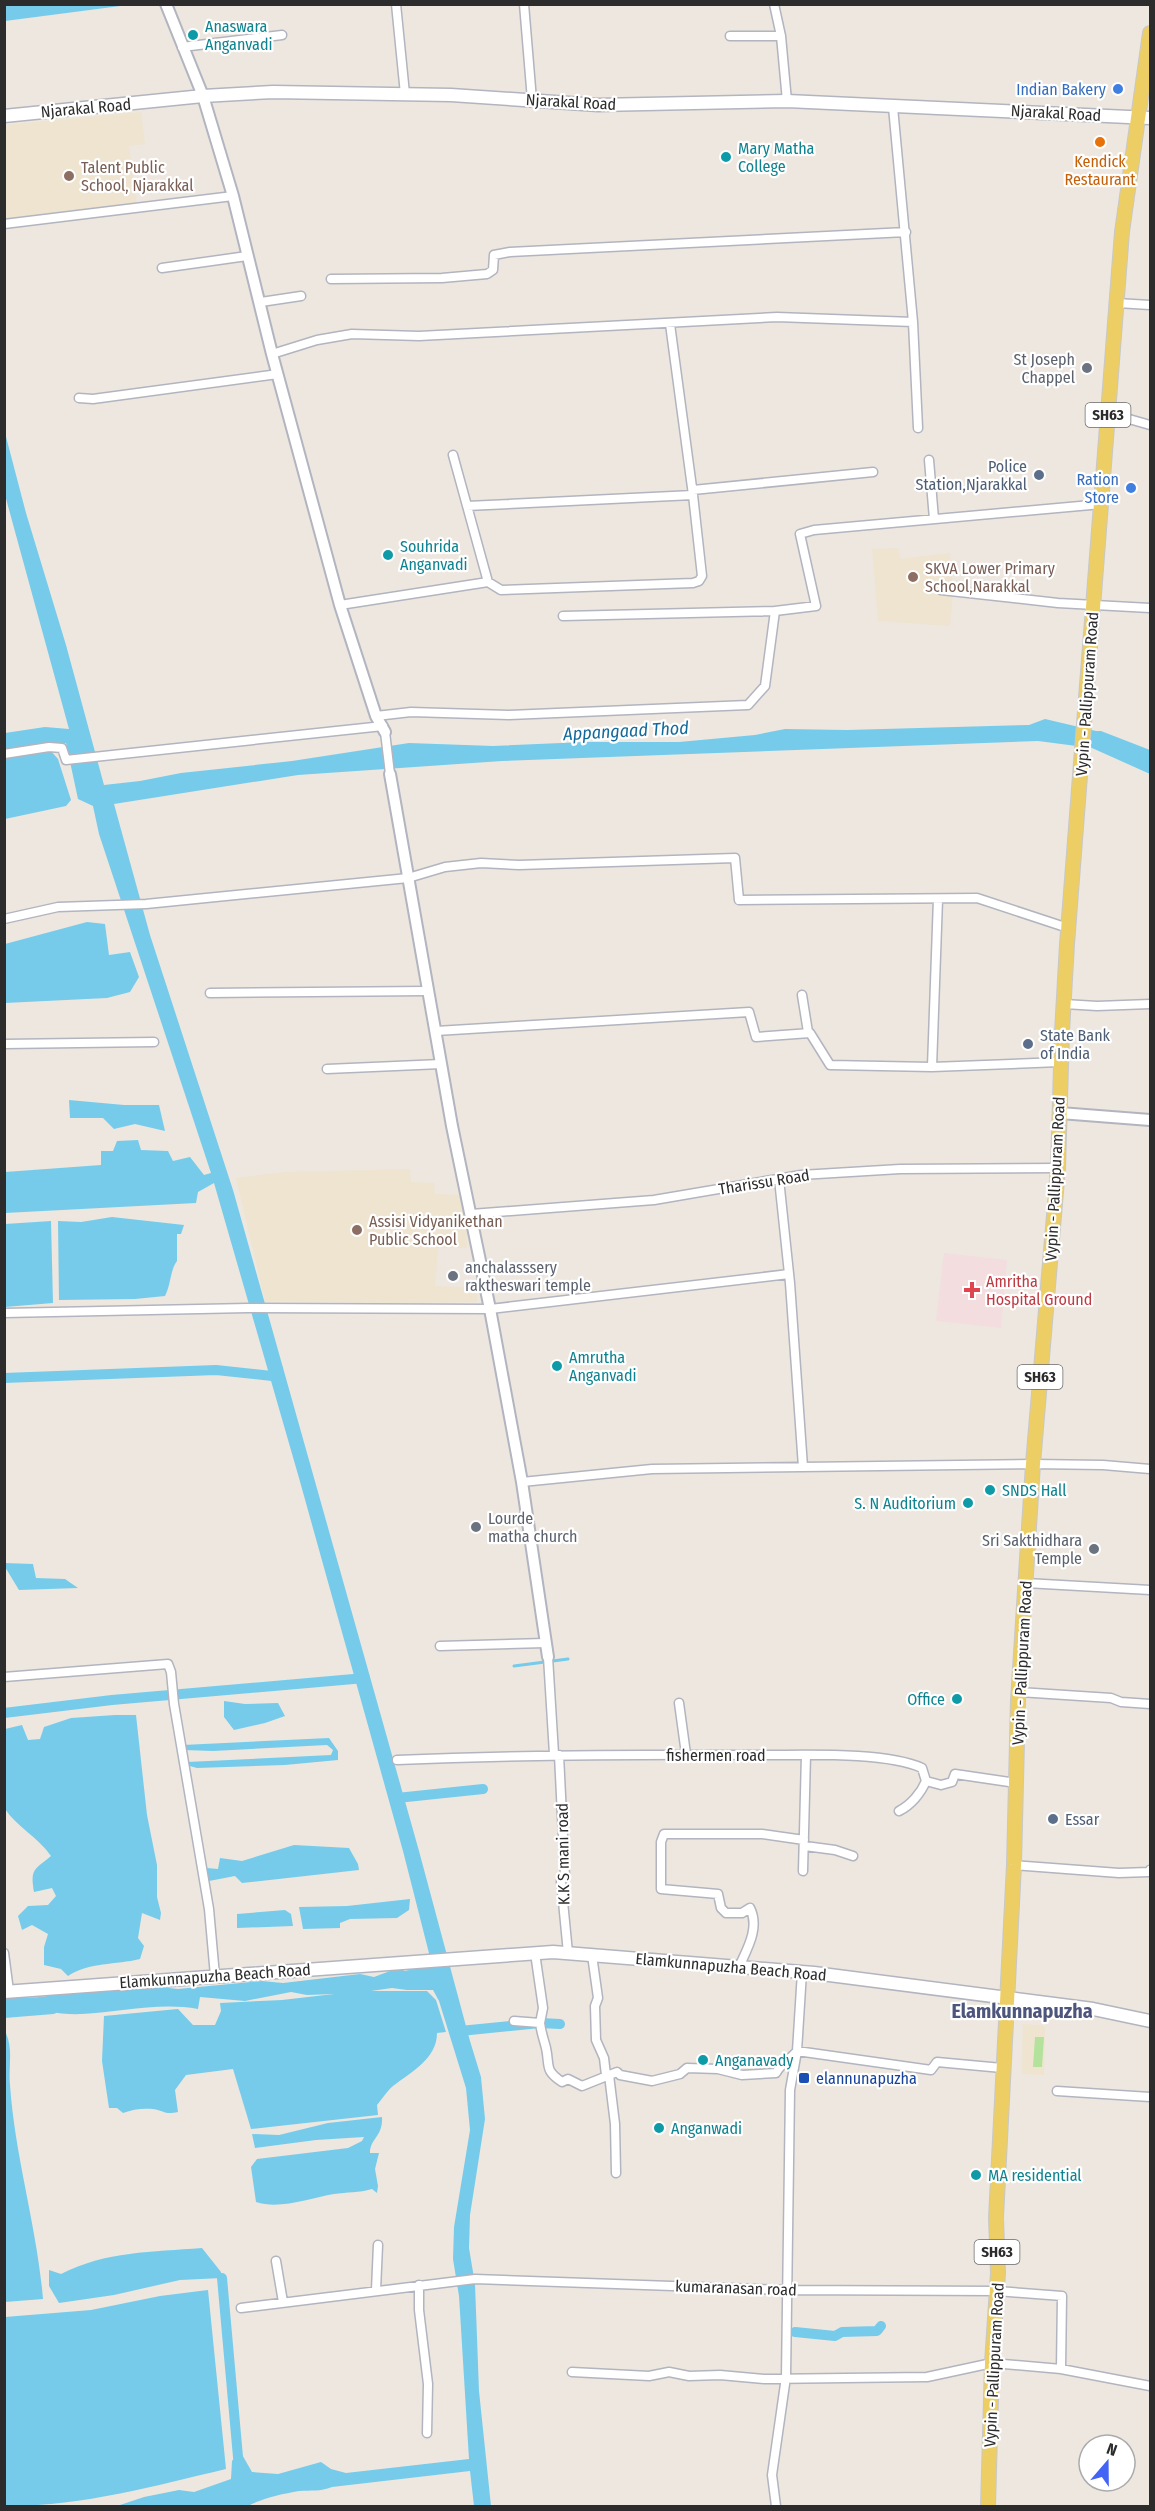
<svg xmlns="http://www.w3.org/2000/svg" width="1155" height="2511" font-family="'Fira Sans Condensed',sans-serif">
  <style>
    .education { fill: #eee4cf }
    .medical { fill: #f3ddde }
    .green { fill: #b4e29d }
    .water { fill: #76cbeb }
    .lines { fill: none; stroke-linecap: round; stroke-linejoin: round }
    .stream { stroke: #76cbeb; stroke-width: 3 }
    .canal { stroke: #76cbeb; stroke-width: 10 }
    .minor-casing { stroke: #b2b5bf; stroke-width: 11 }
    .tertiary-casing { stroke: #b2b5bf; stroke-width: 14 }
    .secondary-casing { stroke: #b2b5bf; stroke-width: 15 }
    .primary-casing { stroke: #c8c8c8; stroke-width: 16 }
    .minor { stroke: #fff; stroke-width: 8 }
    .tertiary { stroke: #fff; stroke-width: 10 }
    .secondary { stroke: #fff; stroke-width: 12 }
    .primary { stroke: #edce64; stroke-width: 14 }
    .culture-dot { fill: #0f9aa8; stroke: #fff; stroke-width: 2 }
    .shop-dot { fill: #3f7fe0; stroke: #fff; stroke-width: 2 }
    .food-dot { fill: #e8710a; stroke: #fff; stroke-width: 2 }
    .education-dot { fill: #8d6e63; stroke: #fff; stroke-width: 2 }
    .worship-dot { fill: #6b7280; stroke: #fff; stroke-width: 2 }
    .service-dot { fill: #5c6f8a; stroke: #fff; stroke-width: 2 }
    .health-dot { fill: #e0444e; stroke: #fff; stroke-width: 2 }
    .transit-dot { fill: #1a4fb4; stroke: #fff; stroke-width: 2 }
    .labels { text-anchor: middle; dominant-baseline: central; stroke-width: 4.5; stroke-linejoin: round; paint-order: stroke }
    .shield { fill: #fff; stroke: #6b6b6b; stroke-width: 1.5 }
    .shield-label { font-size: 15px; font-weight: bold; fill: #2c2c2c }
    .culture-label { font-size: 16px; fill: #0d838f; stroke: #fff; text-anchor: start }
    .shop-label { font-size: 16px; fill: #366cbe; stroke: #fff; text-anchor: end }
    .street-label { font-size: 16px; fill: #2c2c2c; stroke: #fff }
    .food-label { font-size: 16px; fill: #c56008; stroke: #fff }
    .education-label { font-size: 16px; fill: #785e54; stroke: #fff; text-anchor: start }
    .worship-label { font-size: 16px; fill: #5b616d; stroke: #fff; text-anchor: end }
    .service-label { font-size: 16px; fill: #4e5e75; stroke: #fff; text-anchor: start }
    .health-label { font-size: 16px; fill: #be3a42; stroke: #fff; text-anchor: start }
    .transit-label { font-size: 16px; fill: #164399; stroke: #fff; text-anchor: start }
    .water-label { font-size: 18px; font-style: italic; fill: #126a9a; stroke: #fff }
    .quarter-label { font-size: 20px; font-weight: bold; fill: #4d557c; stroke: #fff }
  </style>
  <rect width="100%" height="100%" fill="#ede7df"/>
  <path class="education" d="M141,112L145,144L129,146L137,206L5,224L4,125Z
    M898,548L901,559L950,553L953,594L950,626L878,621L872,549Z
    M410,1169L411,1182L434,1183L435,1194L462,1195L466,1212L467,1248H438L435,1286L477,1288V1302L392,1303L265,1301L236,1178L286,1172Z
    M1023,2024L1045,2026L1044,2075L1022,2074Z"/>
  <path class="medical" d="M944,1253L1007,1260L1001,1328L936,1321Z"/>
  <path class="green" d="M1035,2037H1044L1042,2067H1033Z"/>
  <path class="water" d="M5,4H128V5L5,21Z
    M4,429L26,513L66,645L104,785L140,781L181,773L292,761L409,743L493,746L585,742H679L755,735L785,729L847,730L1029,725L1045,719L1096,731H1101L1150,750V774L1092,748L1038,741L502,761L298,775L114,804L150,935L233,1190L419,1851L470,2041L481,2077L485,2119L470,2215L469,2248L475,2284L479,2391L491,2506H474L470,2471L332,2487C320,2492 311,2490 299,2491C282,2494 263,2498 248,2506H117L144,2497L179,2490L194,2492L231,2479L232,2461L240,2451L252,2472L278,2474L321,2462L331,2469L346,2473L469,2459L459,2296L453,2259L454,2227L470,2130L466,2088L439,2001L433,1990H407L392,1988L371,1991H427L436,2000L446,2032L437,2033C437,2059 411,2072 393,2086C387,2091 382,2099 377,2105L378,2115L251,2129L233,2069L186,2075L175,2090L178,2112C165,2115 165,2111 153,2109C143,2108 133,2109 123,2113L117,2108H109L102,2061L104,2016L178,2009L193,2025H215L221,2011L220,2003L282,2000L334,1994L307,1995L291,1992L245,2001L200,1997L198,2009C160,2002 120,2012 82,2014C60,2015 40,2010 18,2007L5,2018V1998C22,1997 40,1999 57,1994L160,1987L178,1989L262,1981L283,1983L360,1974L374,1977L390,1971L400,1969L405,1971L432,1965L403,1851L299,1478L214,1183L198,1192L196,1203L5,1213V1172L101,1165V1151H113L117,1141L138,1140L141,1150L168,1151L173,1161L190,1157L204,1175L211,1173L99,834L93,806L78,799L66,743L5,752V733L45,727L69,729L5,495Z
    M51,751L58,759L71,800L66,806L5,819V757Z
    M87,922L105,924L109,955L130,952L139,977L130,992L107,998L5,1003V944Z
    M69,1100L124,1105H159L165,1131L135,1124L114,1129L103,1118H70Z
    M112,1217L184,1225L181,1234H177V1261C170,1270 171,1285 165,1296L135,1299L59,1300L58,1221L81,1222Z
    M51,1221L53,1303L5,1307V1224Z
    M4,1563L33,1564L36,1578L65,1579L78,1588L19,1590L5,1567Z
    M224,1701L245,1704L278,1703L285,1716L265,1723L234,1730L224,1717Z
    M115,1715H136L147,1815L157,1865V1897L161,1913L160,1920L142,1913L138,1938L144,1946L140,1959C116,1965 89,1962 68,1976L61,1969L44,1965V1947L48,1934L32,1925L22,1930L18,1916L28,1906L48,1905L56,1896L52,1888L34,1892C30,1869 34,1870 51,1856C38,1837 17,1827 5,1809V1729L22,1725L28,1740L40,1739L44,1727L71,1718Z
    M329,1738L338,1751V1760L285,1765L197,1768L186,1765L187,1762L331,1755L333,1750L327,1745L213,1751L184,1750L183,1745Z
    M294,1845L349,1848L358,1864L359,1870L242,1883L235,1876L209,1881L207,1868L218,1869L220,1858L242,1861Z
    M410,1899L409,1910L397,1918L350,1919L340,1923V1928L303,1929L299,1907L347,1906Z
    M285,1910L291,1914L293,1926L237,1928V1914Z
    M5,2031C14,2049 8,2066 10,2085C15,2157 37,2227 43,2299L5,2302Z
    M382,2117C383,2137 370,2138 370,2153H379L375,2169L378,2186L377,2193L372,2189C359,2193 347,2192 334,2194C310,2198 280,2210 256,2202L251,2167L257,2159L348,2148L362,2141L364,2137L316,2140L255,2148L252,2134L279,2135L328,2123Z
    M202,2248L221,2272L222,2278L180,2280L114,2295L59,2303L49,2286V2270L61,2274C106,2251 152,2252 202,2248Z
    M208,2290L226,2469C154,2486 79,2507 5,2506V2317L91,2310L160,2296Z"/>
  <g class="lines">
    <path class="stream" d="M514,1666L568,1659"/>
    <path class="canal" d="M4,1378L216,1370L272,1376L278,1369
      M4,1713L112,1700L365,1678
      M397,1798L483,1789
      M4,2013L53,2009
      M460,2031L540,2023L560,2024
      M222,2278L239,2468
      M795,2332L835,2336L842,2332L877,2331L881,2326"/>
    <defs>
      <path id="minor" d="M396,4L405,94
        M524,4L532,100
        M774,4L781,36L787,101
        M730,36H781
        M182,47L282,35
        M4,224L233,196
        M162,268L247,256
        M331,279L442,278L487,274L493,270L494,255L510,252L906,232
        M261,302L301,296
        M1117,303L1150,305
        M913,322L918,428
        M670,324L693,495
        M272,354L317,340L352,334L419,336L777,317L913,322L893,107
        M79,398L93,399L278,374
        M1108,420L1129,419L1150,425
        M929,460L934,519
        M693,490L873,472
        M467,506L693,495L702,576L699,581L693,583L501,590L488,582
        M941,590L1058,603L1150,608
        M340,605L488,582L453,455
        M563,616L775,611
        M376,716L411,712L509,715L748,705L765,686L775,611L816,606L800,534L814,530L1102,504
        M385,732L390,774
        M4,754L49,747L62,748L66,760L383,726
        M4,919L58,907L146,904L408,878L445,867L481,863L519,865L735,858L739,900L977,898L1068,928
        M210,993L428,991
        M802,995L808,1032L810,1033
        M1064,1004L1097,1006L1150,1004
        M436,1031L749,1012L756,1037L810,1033L830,1065L932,1067L1060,1062
        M4,1044L154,1042
        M932,1067L938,899
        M327,1069L441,1064
        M779,1179L790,1283L803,1467
        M471,1214L654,1200L801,1175L900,1169L1058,1168
        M4,1313L248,1308L490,1309L789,1274
        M522,1482L652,1469L1033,1464L1103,1465L1150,1469
        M1026,1583L1150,1590
        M440,1646L545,1643
        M548,1657L554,1754
        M4,1677L168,1664L171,1672L174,1704L209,1909L215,1976
        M1019,1692L1111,1698L1121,1702L1150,1704
        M679,1703L686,1754
        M559,1755L565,1877L561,1881L568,1953
        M397,1760C521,1755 644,1754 768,1755C809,1755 886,1752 922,1768L926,1781L941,1785L952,1782L955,1774L1016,1783
        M899,1811C911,1805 921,1793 926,1781
        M805,1846L835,1850L853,1856
        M1014,1865L1119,1873L1149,1872L1150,1870
        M803,1871L806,1755
        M4,1953L9,1991
        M592,1955L598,1998L595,2006L596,2040L604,2058L606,2075
        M739,1967C747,1949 760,1928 750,1908L742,1913H726L721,1908L718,1894L661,1889V1842L664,1834H762L804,1840
        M514,2021L540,2023L543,2008L535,1953
        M540,2023C541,2032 544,2040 546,2048C550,2066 544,2070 562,2082L568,2079L582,2086L617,2072L620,2075L652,2081L680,2074L687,2068L718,2069L742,2075L776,2073C781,2063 790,2060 797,2051L931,2070L937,2062L1002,2068
        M609,2075L615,2124L616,2173
        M1057,2091L1150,2097
        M276,2261L283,2302
        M419,2285V2310L428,2384L427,2433
        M376,2290L378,2245
        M241,2308L475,2279L786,2290L997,2291L1062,2296L1061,2369L1150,2386
        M572,2372L649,2376L669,2372L689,2376L720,2375L764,2379L927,2377L992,2363L1061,2369
        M776,2506L772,2475L786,2377L790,2090L797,2051L802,1972"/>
      <path id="tertiary" d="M166,4L203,96L233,196L272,354L340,605L376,716L385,732
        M390,774L452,1126L490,1309L522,1482L548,1657
        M1060,1113L1150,1120"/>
      <path id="secondary" d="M4,116L203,96L273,92L451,95L598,105L787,101L1150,118
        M4,1992L553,1952L814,1973L1093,2009L1150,2021"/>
      <path id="primary" d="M988,2506L992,2363L998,2273L996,2218L1014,1865L1018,1700L1033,1464L1058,1168L1062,1032L1067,944L1122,232L1150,33"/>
    </defs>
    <use href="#minor" class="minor-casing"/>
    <use href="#tertiary" class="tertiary-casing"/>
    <use href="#secondary" class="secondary-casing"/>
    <use href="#primary" class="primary-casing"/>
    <use href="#minor" class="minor"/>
    <use href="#tertiary" class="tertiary"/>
    <use href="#secondary" class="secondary"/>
    <use href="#primary" class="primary"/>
  </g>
  <g class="culture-dot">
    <circle cx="193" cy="35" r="6"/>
    <circle cx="726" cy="157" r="6"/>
    <circle cx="388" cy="555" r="6"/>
    <circle cx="557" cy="1366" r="6"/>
    <circle cx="990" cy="1490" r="6"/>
    <circle cx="968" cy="1503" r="6"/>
    <circle cx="957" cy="1699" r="6"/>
    <circle cx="703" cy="2060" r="6"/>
    <circle cx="659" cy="2128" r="6"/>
    <circle cx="976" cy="2175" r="6"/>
  </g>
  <g class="shop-dot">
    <circle cx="1118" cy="89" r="6"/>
    <circle cx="1131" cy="488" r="6"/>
  </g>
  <circle class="food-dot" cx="1100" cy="142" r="6"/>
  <g class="education-dot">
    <circle cx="69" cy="176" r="6"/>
    <circle cx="913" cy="577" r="6"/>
    <circle cx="357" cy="1230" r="6"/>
  </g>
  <g class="worship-dot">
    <circle cx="1087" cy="368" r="6"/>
    <circle cx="453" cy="1276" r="6"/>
    <circle cx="476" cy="1527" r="6"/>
    <circle cx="1094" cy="1549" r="6"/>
  </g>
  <g class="service-dot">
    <circle cx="1039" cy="475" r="6"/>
    <circle cx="1028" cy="1044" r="6"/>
    <circle cx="1053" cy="1819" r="6"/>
  </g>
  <path class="health-dot" d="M969 1281h6v6h6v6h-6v6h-6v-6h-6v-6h6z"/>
  <rect class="transit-dot" x="798" y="2072" width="12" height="12" rx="3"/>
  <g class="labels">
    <g class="shield">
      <rect x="1085.5" y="403" width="45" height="24" rx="4.5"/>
      <rect x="1017.5" y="1365" width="45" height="24" rx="4.5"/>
      <rect x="974.5" y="2240" width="45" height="24" rx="4.5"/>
    </g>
    <g class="shield-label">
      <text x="1108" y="415">SH63</text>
      <text x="1040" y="1377">SH63</text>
      <text x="997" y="2252">SH63</text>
    </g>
    <g class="culture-label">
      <text x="205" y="26">Anaswara<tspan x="205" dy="18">Anganvadi</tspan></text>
      <text x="738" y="148">Mary Matha<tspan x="738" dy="18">College</tspan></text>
      <text x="400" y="546">Souhrida<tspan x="400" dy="18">Anganvadi</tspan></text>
      <text x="569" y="1357">Amrutha<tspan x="569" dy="18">Anganvadi</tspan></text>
      <text x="1002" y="1490">SNDS Hall</text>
      <text x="956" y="1503" text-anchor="end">S. N Auditorium</text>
      <text x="945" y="1699" text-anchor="end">Office</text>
      <text x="715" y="2060">Anganavady</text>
      <text x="671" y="2128">Anganwadi</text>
      <text x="988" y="2175">MA residential</text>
    </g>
    <g class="shop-label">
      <text x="1106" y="89">Indian Bakery</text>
      <text x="1119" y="479">Ration<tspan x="1119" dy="18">Store</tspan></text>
    </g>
    <g class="street-label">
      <text transform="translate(571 102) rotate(3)">Njarakal Road</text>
      <text transform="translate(86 108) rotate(-5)">Njarakal Road</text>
      <text transform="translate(1056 113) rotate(3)">Njarakal Road</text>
      <text transform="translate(1087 694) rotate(-86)">Vypin - Pallippuram Road</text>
      <text transform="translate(1055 1179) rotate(-87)">Vypin - Pallippuram Road</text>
      <text transform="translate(764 1182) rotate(-9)">Tharissu Road</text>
      <text transform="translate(1022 1663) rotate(-87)">Vypin - Pallippuram Road</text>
      <text x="716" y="1755">fishermen road</text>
      <text transform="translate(563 1854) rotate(-91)">K.K S mani road</text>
      <text transform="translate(731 1967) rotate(5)">Elamkunnapuzha Beach Road</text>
      <text transform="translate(215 1976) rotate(-4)">Elamkunnapuzha Beach Road</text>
      <text transform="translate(736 2288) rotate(2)">kumaranasan road</text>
      <text transform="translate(994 2365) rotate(-87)">Vypin - Pallippuram Road</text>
    </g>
    <g class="food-label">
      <text x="1100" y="161">Kendick<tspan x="1100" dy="18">Restaurant</tspan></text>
    </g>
    <g class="education-label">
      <text x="81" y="167">Talent Public<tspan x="81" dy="18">School, Njarakkal</tspan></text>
      <text x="925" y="568">SKVA Lower Primary<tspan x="925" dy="18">School,Narakkal</tspan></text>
      <text x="369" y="1221">Assisi Vidyanikethan<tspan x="369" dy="18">Public School</tspan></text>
    </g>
    <g class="worship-label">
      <text x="1075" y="359">St Joseph<tspan x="1075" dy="18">Chappel</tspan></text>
      <text x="465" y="1267" text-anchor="start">anchalasssery<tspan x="465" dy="18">raktheswari temple</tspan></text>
      <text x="488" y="1518" text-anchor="start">Lourde<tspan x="488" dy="18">matha church</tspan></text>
      <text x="1082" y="1540">Sri Sakthidhara<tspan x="1082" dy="18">Temple</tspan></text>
    </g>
    <g class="service-label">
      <text x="1027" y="466" text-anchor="end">Police<tspan x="1027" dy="18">Station,Njarakkal</tspan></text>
      <text x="1040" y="1035">State Bank<tspan x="1040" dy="18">of India</tspan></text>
      <text x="1065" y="1819">Essar</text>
    </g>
    <g class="health-label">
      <text x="986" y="1281">Amritha<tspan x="986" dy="18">Hospital Ground</tspan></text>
    </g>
    <g class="transit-label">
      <text x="816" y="2078">elannunapuzha</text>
    </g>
    <g class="water-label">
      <text transform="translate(626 731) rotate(-3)">Appangaad Thod</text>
    </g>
    <g class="quarter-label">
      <text x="1022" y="2011">Elamkunnapuzha</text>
    </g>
  </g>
  <rect width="1155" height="2511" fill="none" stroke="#2c2c2c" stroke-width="12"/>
  <g transform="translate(1107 2463) rotate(20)"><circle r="28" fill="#ffffff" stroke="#ababab" stroke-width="1.5"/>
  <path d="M0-4.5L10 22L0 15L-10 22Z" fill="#4464f5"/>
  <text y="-9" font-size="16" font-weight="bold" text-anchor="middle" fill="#2c2c2c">N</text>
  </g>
</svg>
